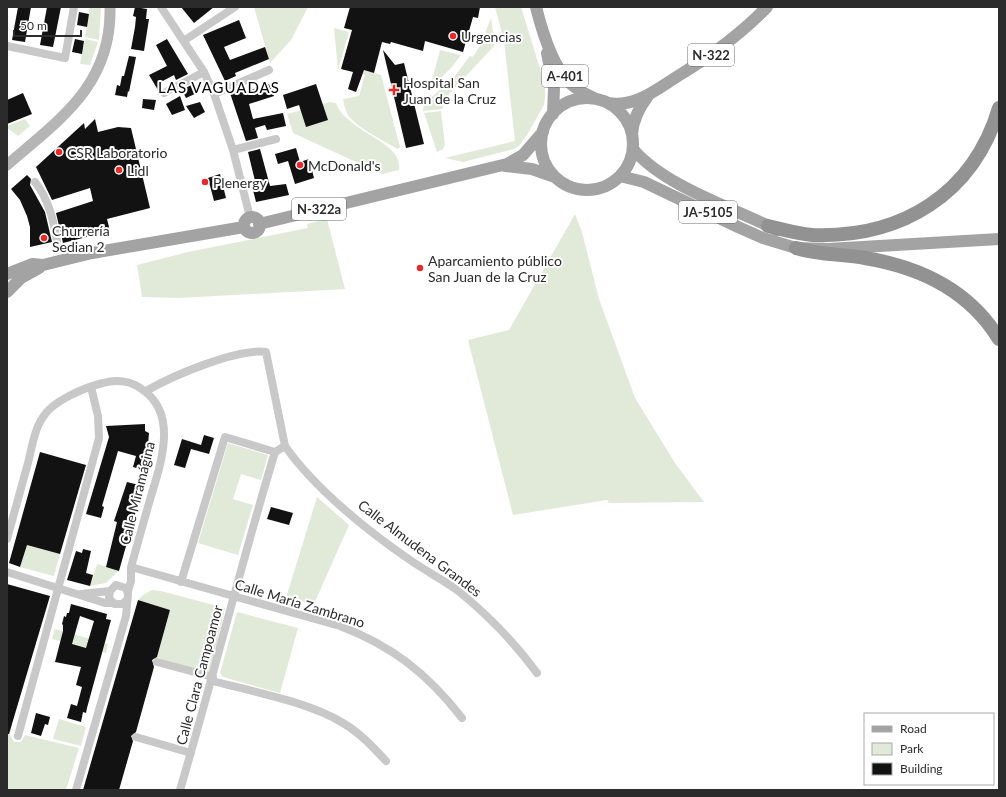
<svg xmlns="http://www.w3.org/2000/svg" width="1006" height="797" font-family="Lato,sans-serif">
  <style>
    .green { fill: #e1ead8 }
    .building { fill: #121212; fill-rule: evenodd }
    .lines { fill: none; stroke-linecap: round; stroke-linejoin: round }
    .street { stroke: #c8c8c8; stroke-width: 8 }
    .secondary { stroke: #b5b5b5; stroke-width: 11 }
    .primary { stroke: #a3a3a3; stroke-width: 12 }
    .highway { stroke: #929292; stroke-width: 14 }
    .poi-dot { fill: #e7292c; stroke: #fff; stroke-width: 1.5 }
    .labels { text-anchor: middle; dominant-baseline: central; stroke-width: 4; stroke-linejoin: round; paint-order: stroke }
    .shield { fill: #fff; stroke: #6b6b6b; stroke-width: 1 }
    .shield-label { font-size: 13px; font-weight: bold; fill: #2b2b2b }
    .poi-label { font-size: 14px; fill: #2b2b2b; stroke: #fff; text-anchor: start }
    .street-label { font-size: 14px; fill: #2b2b2b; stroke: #fff }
    .neighbourhood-label { font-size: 15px; letter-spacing: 1px; fill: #000; stroke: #fff }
  </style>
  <rect width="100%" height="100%" fill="#fff"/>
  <path class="green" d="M89,7H101L99,40L85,37L89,14Z
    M254,7H308L291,40L270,63Z
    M495,7H521L545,85V98L544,105L527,135L519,146L514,149L463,162L445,158L515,141L504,41Z
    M491,18L495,45L450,93L442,109L423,111L424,102L429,95L433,96L454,77L470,56L473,57L481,44Z
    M334,28L349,32L338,70Z
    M85,39L98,42L90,65L80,64Z
    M440,50L461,55L451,68L430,88Z
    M364,70L381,75L400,147L398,149C384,141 357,128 348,115C345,110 344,104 343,99L359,96L365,75L363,74Z
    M330,102L336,103C347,133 404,141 399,170L382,174L293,133L287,114Z
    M441,111L445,145L443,149L437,152L424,113Z
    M25,119L30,126L18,136L7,128V126Z
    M575,214L582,232L599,299L635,398L675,463L704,502L609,503L607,500L513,515L468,340L509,330Z
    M327,219L345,289L179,298L142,297L137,265L188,252L308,228L307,224Z
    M228,443L268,455L261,480L241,474L233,499L253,505L238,555L198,543Z
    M317,497L349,525L314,604L286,598Z
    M27,545L60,554L54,576L20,567Z
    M97,564L119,570L106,583L90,586Z
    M152,590L161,591L225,608L211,670L208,673L157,658L170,610L138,600L143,595Z
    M237,612L298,628L280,693L223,677L220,673Z
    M55,629L108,644L106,653L52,639Z
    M59,719L86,727L81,746L53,739Z
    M7,723L12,724L10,735L14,742H21L25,735L79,748L66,790H7Z"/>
  <path class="building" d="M18,7H31L25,42L12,40Z
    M47,7H61L53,47L40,45Z
    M135,7L147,9L146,19H149L144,51L131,49L135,27L136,17L133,16Z
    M181,7H214L194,23Z
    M350,7H480L478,18L473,17L463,52L425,41L423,51L391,42L390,44L382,42L374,73L364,70L356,92L348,89L353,72L341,69L352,30L344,28Z
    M79,12L89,14L87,27L77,25Z
    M239,20L246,38L224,47L230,60L265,47L269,59L235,73L236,76L225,81L203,35Z
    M75,39L84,41L82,54L72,52Z
    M167,39L188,74L176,80L174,75L159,83L158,90L149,75L167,66L156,45Z
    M383,50L395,65L404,63L424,144L406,148Z
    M129,56L136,57L129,92L128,91L127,97L115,95L117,85L120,86L122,76H124Z
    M193,84L197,93L186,98L182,90Z
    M269,84L274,96L249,104L253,119L283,113L286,126L267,130L265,125L255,128L258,138L246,141L230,93L243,90L244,92Z
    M316,84L328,120L306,127L299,105L287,109L283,95Z
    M23,93L32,114L7,124V100Z
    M180,96L185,110L172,115L166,104Z
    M143,99L156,100L154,110L142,108Z
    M200,102L205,112L194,118L186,106Z
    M95,119L98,132L118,127L131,128L150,208L107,219L110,231L63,243L56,213L93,201L90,188L52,200L36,167L84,123L85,129Z
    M296,148L300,162L309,159L314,178L295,184L288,161L278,164L275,154Z
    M260,149L270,186L286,184L289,195L256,202L253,190L257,189L248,152Z
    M220,174L226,198L214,201L208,178Z
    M27,175L31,179L30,185L45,212L52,242L30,247V227L27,216L20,200L11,189Z
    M145,424V431L149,433L148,445H153L147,471L133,467L136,456L118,451L102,506L104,507L101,518L86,514L109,437L106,426Z
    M204,435L214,438L209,454L191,449L185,468L174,465L182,439L201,445Z
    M40,452L86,465L60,554L27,545L20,567L9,563Z
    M127,482L143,486L119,571L106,567L117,522L114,521Z
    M271,507L293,513L289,525L267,519Z
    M83,549L91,551L86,573L93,575L90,586L67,580L76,551L82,553Z
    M7,584L50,596L9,734H7Z
    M138,600L170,610L157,657L152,660L154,667L136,732L131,736L133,741L119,790H83Z
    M71,604L107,614L106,619L111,620L87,708L86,713L83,712L81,722L67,718L71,704L77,706L82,687L76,685L81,667L55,662L63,631V625L62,624L64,616L66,617L67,613H69ZM80,616L94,621L86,648L72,644Z
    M36,713L50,717L48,725L45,724L41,736L31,733Z"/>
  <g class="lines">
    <path class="street" d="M161,7L204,72L214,94L233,150L250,217
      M185,40L235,7
      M7,46L65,58L74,7
      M164,93L204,72
      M214,94L269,70
      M233,150L276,139
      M35,182C49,200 53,219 57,241
      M146,391C172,376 237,348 266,352L285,446
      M275,452L285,446C315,489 370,533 413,562C428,572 443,580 457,590C487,614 514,642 537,673
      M7,539C14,514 21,488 28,463C32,448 34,430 43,417C52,401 86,387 103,383C117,379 132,381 143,390C180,416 159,468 149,503C143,524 137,546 131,567V581L128,591
      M131,567L340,626C392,646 427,673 462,718
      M7,572L105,603H114
      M181,582L225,437L275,452
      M81,594L110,591
      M157,662L213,677
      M212,681C251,691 309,702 343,723C360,733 373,747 386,761
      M18,736L99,438L98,416L91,387
      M136,737L191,753
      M76,790L126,616L128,594L126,588L116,585L110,591L109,598L114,604H122L127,600
      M180,790C213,678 241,564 275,452"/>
    <path class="secondary" d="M7,165C60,119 112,85 110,7"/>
    <path class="primary" d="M536,7C542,31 552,66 570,83C577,90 585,94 594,98
      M547,53L554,88L553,114
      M541 144a46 46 0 1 1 92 0a46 46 0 1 1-92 0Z
      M608,103C635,108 657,89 678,76C711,56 740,35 767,7
      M632,134C633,119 639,108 648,96
      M633,149C664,186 733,208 777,230
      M505,166L532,169L555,177
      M620,176L644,182L738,227L763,238L796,248L828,249L999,239
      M244 225a8 8 0 1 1 16 0a8 8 0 1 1-16 0Z
      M259,224L507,164L523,155L543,132
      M7,274L32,264L43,265L92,253L244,227
      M7,292L21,278L39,268"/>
    <path class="highway" d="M768,226C782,229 798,234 813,235C901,238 973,195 999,108
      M796,248C819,255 842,254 865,258C920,267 969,290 999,339"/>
  </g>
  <g class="poi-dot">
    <circle cx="453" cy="36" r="4"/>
    <path d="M392 84h4v4h4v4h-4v4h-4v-4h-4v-4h4z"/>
    <circle cx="59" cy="152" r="4"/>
    <circle cx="300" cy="165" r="4"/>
    <circle cx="119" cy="170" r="4"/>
    <circle cx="205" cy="182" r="4"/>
    <circle cx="44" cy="238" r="4"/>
    <circle cx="420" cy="268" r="4"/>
  </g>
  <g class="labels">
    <g class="shield">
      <rect x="688" y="44" width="46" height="22" rx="3"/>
      <rect x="542" y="65" width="46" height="22" rx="3"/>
      <rect x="292" y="198" width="54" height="22" rx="3"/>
      <rect x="679" y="201" width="58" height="22" rx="3"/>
    </g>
    <g class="shield-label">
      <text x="711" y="55">N-322</text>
      <text x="565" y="76">A-401</text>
      <text x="319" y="209">N-322a</text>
      <text x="708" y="212">JA-5105</text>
    </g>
    <g class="poi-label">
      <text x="461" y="36">Urgencias</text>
      <text x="403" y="82">Hospital San<tspan x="403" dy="16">Juan de la Cruz</tspan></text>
      <text x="67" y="152">CSR Laboratorio</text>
      <text x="308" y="165">McDonald's</text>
      <text x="127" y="170">Lidl</text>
      <text x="213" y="182">Plenergy</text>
      <text x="52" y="230">Churrería<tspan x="52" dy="16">Sedian 2</tspan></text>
      <text x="428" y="260">Aparcamiento público<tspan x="428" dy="16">San Juan de la Cruz</tspan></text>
    </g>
    <g class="street-label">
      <text transform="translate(137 493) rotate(-76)">Calle Miramágina</text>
      <text transform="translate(420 548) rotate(37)">Calle Almudena Grandes</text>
      <text transform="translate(300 603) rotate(17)">Calle María Zambrano</text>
      <text transform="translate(199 675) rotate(-75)">Calle Clara Campoamor</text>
    </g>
    <g class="neighbourhood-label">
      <text x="219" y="87">LAS VAGUADAS</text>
    </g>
  </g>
  <rect width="1006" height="797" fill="none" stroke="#2b2b2b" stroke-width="16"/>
  <rect x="864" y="713" width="130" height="72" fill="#ffffff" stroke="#aaaaaa"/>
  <rect x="872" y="726" width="20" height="6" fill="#a3a3a3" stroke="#aaaaaa"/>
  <text x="900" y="733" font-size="12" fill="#2b2b2b">Road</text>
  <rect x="872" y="743" width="20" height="12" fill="#e1ead8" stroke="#aaaaaa"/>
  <text x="900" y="753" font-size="12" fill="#2b2b2b">Park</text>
  <rect x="872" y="763" width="20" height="12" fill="#121212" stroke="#aaaaaa"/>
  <text x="900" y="773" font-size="12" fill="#2b2b2b">Building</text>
  <path d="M14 30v6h67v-6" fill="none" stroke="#2b2b2b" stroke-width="2"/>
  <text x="20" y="30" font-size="12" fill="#2b2b2b" stroke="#ffffff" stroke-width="3" paint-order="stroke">50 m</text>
</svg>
